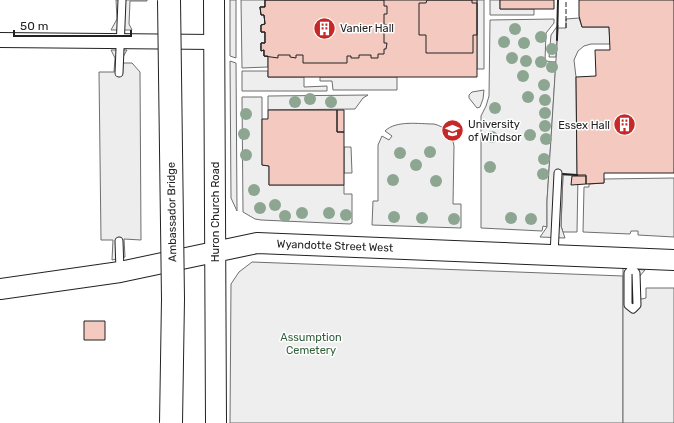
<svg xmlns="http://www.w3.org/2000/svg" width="674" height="423" font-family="Rubik,sans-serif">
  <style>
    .green { fill: #eee; stroke: #6f6f6f }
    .parking { fill: #ededed; stroke: #6f6f6f }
    .building { fill: #f3c9c0; stroke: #222 }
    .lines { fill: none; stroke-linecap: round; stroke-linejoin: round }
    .lane-casing { stroke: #222; stroke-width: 9 }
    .street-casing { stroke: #222; stroke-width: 16 }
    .secondary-casing { stroke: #222; stroke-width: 22 }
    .lane { stroke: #fff; stroke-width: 7 }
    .street { stroke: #fff; stroke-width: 14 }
    .secondary { stroke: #fff; stroke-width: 20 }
    .highway-bridge-casing { stroke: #222; stroke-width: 24; stroke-linecap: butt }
    .highway-bridge { stroke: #fff; stroke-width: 22 }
    .fence { stroke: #222; stroke-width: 1; stroke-dasharray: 5 2; stroke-linecap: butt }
    .wall { stroke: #222; stroke-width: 2 }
    .tree { fill: #8da692 }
    .labels { text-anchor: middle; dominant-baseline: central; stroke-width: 3; stroke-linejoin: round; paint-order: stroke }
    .poi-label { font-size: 11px; fill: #222; stroke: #fff; text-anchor: start }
    .street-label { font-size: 11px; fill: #222; stroke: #fff }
    .park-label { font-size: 11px; fill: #2f5e38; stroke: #fff }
  </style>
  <rect width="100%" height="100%" fill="#fff"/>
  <path class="green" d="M230,0H236V58L230,56Z
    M241,0H265V7H260L261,14L264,15L265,24L261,25V32H265V43H261V50H264V56H268V67L242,68Z
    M477,0H484V69H477Z
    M490,0H500V9H534V15H490Z
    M554,19V23L546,33L545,61L556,62L547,201V227L543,226L542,231L481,228V116L486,106L489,96L490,20Z
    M558,25L556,57H549L551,35Z
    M230,61L236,63L237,211L231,198Z
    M242,71H268V77H304V87L327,86V91H242Z
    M320,77H397V90H333L332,81H320Z
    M484,90L483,99L480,107L477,108L469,98V95L472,92Z
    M368,95L363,98L355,109L268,110V96Z
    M242,97H262V165L269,166V185H344V194H352V223L350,224L261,220L255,219L243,212Z
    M434,124C446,127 452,134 454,146L453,204H461V228L372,225L373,201H378V145L382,136L389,140L392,136L385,131C396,120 419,124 434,124Z
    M344,147H351L352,173H344Z
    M563,174L578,175L577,232H563L561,226Z
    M674,178V237L638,235V231H631L630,234L583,232L584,187H589V184L604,183V179Z
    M252,262L623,276V423H230L231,284L239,272Z"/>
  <path class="parking" d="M116,0H147V1H130L129,24L132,30H111L117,19Z
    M579,18L582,27H609L610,44H591L584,46L578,51L574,60L576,77L577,175H563L561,226L565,238L540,237L547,227V201L558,28H566V19Z
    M111,50H127L123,57V63H132L140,72L141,240L124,239L125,257L112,260L113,240H101L99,72H114L115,58Z
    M623,268L645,270L639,277L640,298L642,299L646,298V288H674V423H623Z"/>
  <path class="building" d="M265,0H477V77H268V56H264V50L261,51V43H265V32H261V25L265,24L264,15H261L260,7H265Z
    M265,0H384V6H387V14H384V24L387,25V32H384V43H387L386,49H384V54H378V58H371V55H359V58H351V56H347V63H303V55H296V58L290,57V55H278V58L264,56V50L261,51V43H265V32H261V25L265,24L264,15H261L260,7H265Z
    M427,0H472V3H477V35H473V53H426V35H419V3H426Z
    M500,0H554V9H500Z
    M579,0H674V173H604V183L586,184V175H577L576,77L596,76L595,50H610L609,27H582L579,16Z
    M268,110H337V132H344V185H269V166L262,165V119H268Z
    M337,110H344V132H337Z
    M572,176H586V184L571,185Z
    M84,321H105V340H84Z"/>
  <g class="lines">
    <defs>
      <path id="lane" d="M119,73L122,0
        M119,241L120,271
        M554,255L558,173
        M632,268L636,273L637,305L633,309L628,305V273Z"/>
      <path id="street" d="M0,40L214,42"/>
      <path id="secondary" d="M214,0L216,423
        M0,289L120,272L257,243L674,260"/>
    </defs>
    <use href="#lane" class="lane-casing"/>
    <use href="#street" class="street-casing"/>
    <use href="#secondary" class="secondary-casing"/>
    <use href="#lane" class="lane"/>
    <use href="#street" class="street"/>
    <use href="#secondary" class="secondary"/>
    <defs>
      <path id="highway-bridge" d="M169,0L173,299L171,423"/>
    </defs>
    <use href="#highway-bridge" class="highway-bridge-casing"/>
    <use href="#highway-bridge" class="highway-bridge"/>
    <path class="fence" d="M566,28V0"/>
    <path class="wall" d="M557,40L558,0
      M563,174L577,175"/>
  </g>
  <g class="tree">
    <circle cx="515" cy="29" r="6"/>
    <circle cx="541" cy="37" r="6"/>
    <circle cx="504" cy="42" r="6"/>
    <circle cx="524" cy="43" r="6"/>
    <circle cx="552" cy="49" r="6"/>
    <circle cx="512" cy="58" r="6"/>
    <circle cx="526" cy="61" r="6"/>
    <circle cx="541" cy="62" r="6"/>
    <circle cx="552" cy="67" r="6"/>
    <circle cx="523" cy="76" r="6"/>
    <circle cx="544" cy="85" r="6"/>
    <circle cx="528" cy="97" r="6"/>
    <circle cx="310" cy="99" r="6"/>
    <circle cx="545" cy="100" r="6"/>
    <circle cx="295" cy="102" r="6"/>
    <circle cx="331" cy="102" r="6"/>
    <circle cx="495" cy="108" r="6"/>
    <circle cx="545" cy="113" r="6"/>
    <circle cx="246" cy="114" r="6"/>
    <circle cx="545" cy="126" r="6"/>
    <circle cx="244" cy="134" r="6"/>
    <circle cx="530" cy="135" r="6"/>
    <circle cx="492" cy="137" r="6"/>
    <circle cx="546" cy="139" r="6"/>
    <circle cx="430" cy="152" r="6"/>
    <circle cx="400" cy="153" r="6"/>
    <circle cx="246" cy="155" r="6"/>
    <circle cx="544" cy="159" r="6"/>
    <circle cx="416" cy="165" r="6"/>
    <circle cx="490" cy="167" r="6"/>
    <circle cx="543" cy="174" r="6"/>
    <circle cx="393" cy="180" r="6"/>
    <circle cx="436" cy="181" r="6"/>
    <circle cx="254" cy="190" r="6"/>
    <circle cx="275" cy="205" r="6"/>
    <circle cx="260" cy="208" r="6"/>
    <circle cx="302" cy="213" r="6"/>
    <circle cx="329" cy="213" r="6"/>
    <circle cx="346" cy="215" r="6"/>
    <circle cx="285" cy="216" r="6"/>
    <circle cx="394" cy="217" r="6"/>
    <circle cx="422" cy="218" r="6"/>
    <circle cx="511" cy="218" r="6"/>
    <circle cx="454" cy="219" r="6"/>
    <circle cx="531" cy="219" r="6"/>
  </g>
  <defs>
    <symbol id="building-disc" viewBox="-11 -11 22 22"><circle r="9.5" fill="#c62828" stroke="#fff"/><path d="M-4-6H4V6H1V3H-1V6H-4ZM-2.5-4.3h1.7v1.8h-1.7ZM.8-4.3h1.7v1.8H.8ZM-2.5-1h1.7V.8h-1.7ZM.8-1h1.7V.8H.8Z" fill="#fff"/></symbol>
    <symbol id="university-disc" viewBox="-11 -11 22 22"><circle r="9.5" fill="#c62828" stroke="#fff"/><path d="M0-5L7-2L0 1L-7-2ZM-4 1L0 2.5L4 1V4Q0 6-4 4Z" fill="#fff"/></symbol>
  </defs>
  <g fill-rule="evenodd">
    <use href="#building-disc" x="312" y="16" width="25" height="25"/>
    <use href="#building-disc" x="612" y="112" width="25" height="25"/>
    <use href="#university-disc" x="440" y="118" width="25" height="25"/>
  </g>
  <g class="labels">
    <g class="poi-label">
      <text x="340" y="28">Vanier Hall</text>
      <text x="468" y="124">University<tspan x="468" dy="13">of Windsor</tspan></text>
      <text x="610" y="125" text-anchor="end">Essex Hall</text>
    </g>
    <g class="street-label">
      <text transform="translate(172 212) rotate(-91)">Ambassador Bridge</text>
      <text transform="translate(215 212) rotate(-90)">Huron Church Road</text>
      <text transform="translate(335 246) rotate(2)">Wyandotte Street West</text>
    </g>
    <g class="park-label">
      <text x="311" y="337">Assumption<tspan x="311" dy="13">Cemetery</tspan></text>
    </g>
  </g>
  <path d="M14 30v6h117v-6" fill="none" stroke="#222222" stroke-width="2"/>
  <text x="20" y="30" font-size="12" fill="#222222" stroke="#ffffff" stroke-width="3" paint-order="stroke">50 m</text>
</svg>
